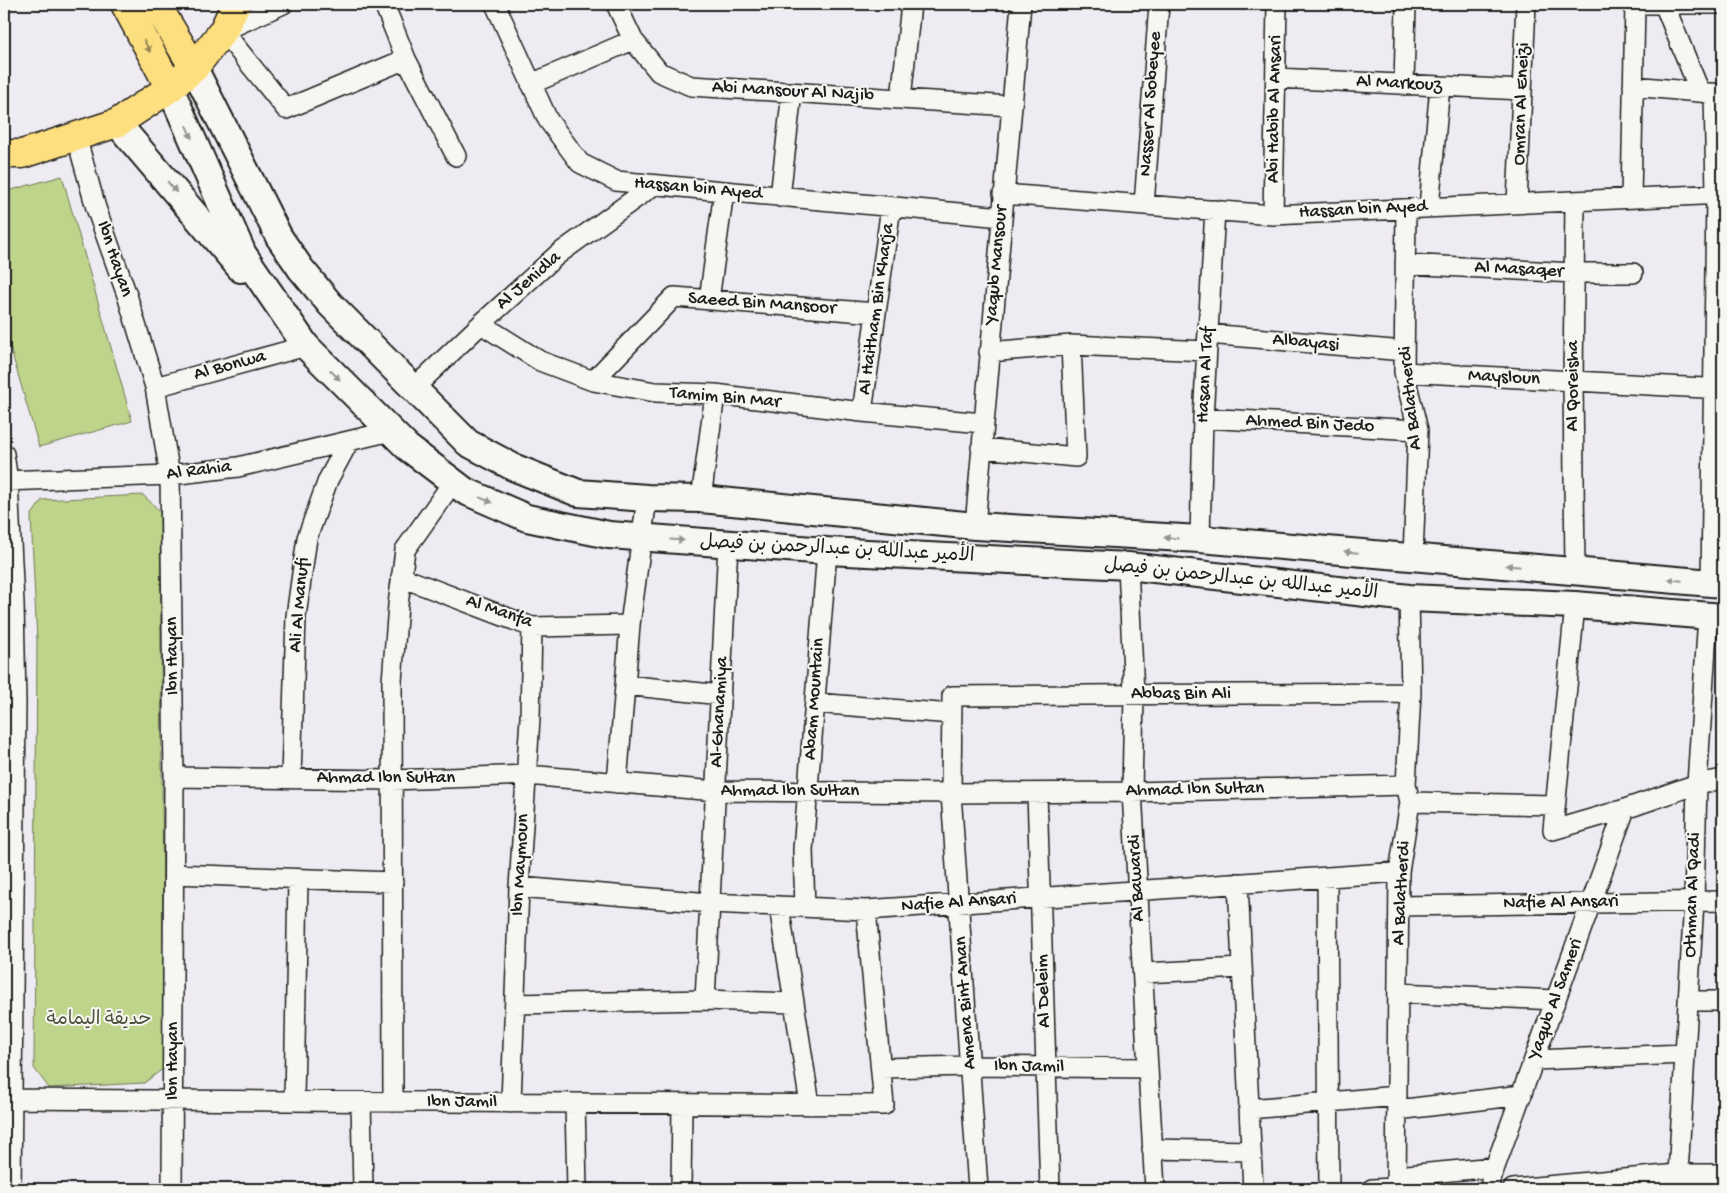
<svg xmlns="http://www.w3.org/2000/svg" width="1727" height="1193" font-family="'Gochi Hand','Playpen Sans Arabic',sans-serif">
  <style>
    .green { fill: #bed48b; stroke: #6d7854 }
    .lines { fill: none; stroke-linecap: round; stroke-linejoin: round }
    .street-casing { stroke: #1c1c1c; stroke-width: 22 }
    .secondary-casing { stroke: #1c1c1c; stroke-width: 30 }
    .primary-casing { stroke: #1c1c1c; stroke-width: 31 }
    .highway-casing { stroke: #1c1c1c; stroke-width: 31 }
    .street { stroke: #f6f6f2; stroke-width: 19 }
    .secondary { stroke: #f6f6f2; stroke-width: 26 }
    .primary { stroke: #fedf80; stroke-width: 28 }
    .highway { stroke: #fedf80; stroke-width: 28 }
    .oneway { fill: #988753 }
    .oneway2 { fill: #949492 }
    .labels { text-anchor: middle; dominant-baseline: central; stroke-width: 4; stroke-linejoin: round; paint-order: stroke }
    .street-label { font-size: 19px; fill: #1c1c1c; stroke: #f6f6f2 }
    .park-label { font-size: 19px; fill: #4d533d; stroke: #f6f6f2 }
  </style>
  <rect width="100%" height="100%" fill="#efebf2"/>
  <filter id="ink" filterUnits="userSpaceOnUse"><feTurbulence type="fractalNoise" baseFrequency=".02" numOctaves="2"/><feDisplacementMap in="SourceGraphic" scale="10" xChannelSelector="R" yChannelSelector="G"/><feConvolveMatrix kernelMatrix="1 2 1 2 8 2 1 2 1" color-interpolation-filters="sRGB"/></filter>
  <g filter="url(#ink)">
    <path class="green" d="M62,176L132,421L39,447L4,326V192Z
      M143,495L160,511L164,1068L144,1083L49,1088L34,1068L37,641L31,516L42,500Z"/>
    <g class="lines">
      <defs>
        <path id="street" d="M283,4L223,31L286,109L406,59
          M384,4L406,59L456,156
          M495,4L548,120L580,163L616,181L1002,217
          M616,4L633,40L659,72L691,86L1012,106
          M1636,4H1722
          M1664,4L1700,92
          M1276,78L1522,90
          M531,84L633,40
          M1404,85L1406,4
          M1633,86L1710,93
          M901,99L911,4
          M76,136L96,208L127,295L155,387L170,475L174,777L172,1189
          M1003,194L1273,215L1723,194
          M780,197L792,92
          M1631,198L1635,4
          M1575,201L1573,382L1575,571
          M1517,203L1526,4
          M1144,205L1159,4
          M1429,207L1440,86
          M1406,209L1404,372L1418,430L1413,557
          M1273,215L1277,4
          M1405,264L1574,273H1633
          M709,300L724,191
          M481,324L540,361L593,381L655,392L715,394L862,412L983,423
          M1208,334L1404,351
          M1071,345L1207,351
          M1404,372L1723,389
          M593,381L674,297L876,313
          M155,387L306,346
          M413,389L481,324L557,255L654,185
          M862,412L891,207
          M1203,418L1418,430
          M981,448L1076,457L1071,345L989,352
          M4,454L8,481L14,603L16,703L11,1189
          M4,481L170,475L238,467L391,431
          M701,499L715,394
          M975,526L1021,4
          M1200,539L1203,418L1215,210
          M1128,566L1134,694L1132,792L1155,1189
          M401,577L532,627L630,625
          M1711,583L1716,194L1714,93
          M1575,605L1553,830L1625,809L1697,784L1723,779
          M625,685L721,695
          M815,703L952,714
          M174,777L392,780L527,775L716,791L951,793L1132,792L1406,785
          M291,778L296,616L307,538L328,480L349,441
          M617,783L630,625L647,498
          M1037,793L1050,1189
          M1410,802L1554,805
          M174,874L393,882
          M1327,877L1329,1189
          M1238,883L1253,1189
          M519,887L710,903L866,910L1399,872
          M779,906L810,1105
          M1399,906L1723,901
          M805,907L803,850L827,551
          M1143,973L1242,968
          M1398,993L1556,1000
          M705,1000L728,544
          M1688,1001H1723
          M515,1004L705,1000L794,1003
          M1534,1060L1685,1054
          M881,1068L970,1066L1148,1068
          M4,1099L884,1105L866,910
          M294,1101L298,879
          M361,1102L363,1189
          M393,1102L392,681L398,605L405,550L453,482
          M511,1103L519,887L530,718L532,627
          M575,1103L577,1189
          M1249,1109L1397,1096
          M1397,1110L1522,1095
          M1152,1149L1251,1151
          M1678,1174L1694,901L1697,784L1708,616
          M1396,1176L1495,1167
          M681,1189L682,1104
          M978,1189L951,793L952,696L1411,693
          M1372,1189L1396,1188
          M1396,1189L1399,872L1410,802L1406,785L1411,693L1409,598
          M1491,1189V1179L1495,1167L1625,809
          M1513,1189L1678,1174H1723"/>
        <path id="secondary" d="M194,68L279,237L301,269L330,304L468,443L513,467L578,493L647,498L701,499L975,526L1200,539L1723,584
          M170,88L243,254L306,346L407,447L465,491L527,518L609,535L827,551L1128,566L1409,598L1575,605L1723,617
          M117,123L241,269"/>
        <path id="primary" d="M4,154H22L117,123L170,88L194,68L223,31L236,4"/>
        <path id="highway" d="M125,4L170,88
          M156,4L194,68"/>
      </defs>
      <use href="#street" class="street-casing"/>
      <use href="#secondary" class="secondary-casing"/>
      <use href="#primary" class="primary-casing"/>
      <use href="#highway" class="highway-casing"/>
      <use href="#street" class="street"/>
      <use href="#secondary" class="secondary"/>
      <use href="#primary" class="primary"/>
      <use href="#highway" class="highway"/>
    </g>
    <defs><path id="oneway-solid" d="M-6-.8H1V-3.2L6.5 0L1 3.2V.8H-6Z" transform="scale(1.25)"/></defs>
    <use class="oneway" href="#oneway-solid" transform="translate(147 46) rotate(62)"/>
    <g class="oneway2">
      <use href="#oneway-solid" transform="translate(189 132) rotate(66)"/>
      <use href="#oneway-solid" transform="translate(172 187) rotate(50)"/>
      <use href="#oneway-solid" transform="translate(335 375) rotate(45)"/>
      <use href="#oneway-solid" transform="translate(486 500) rotate(23)"/>
      <use href="#oneway-solid" transform="translate(1171 538) rotate(-177)"/>
      <use href="#oneway-solid" transform="translate(677 540) rotate(4)"/>
      <use href="#oneway-solid" transform="translate(1351 552) rotate(-175)"/>
      <use href="#oneway-solid" transform="translate(1513 566) rotate(-175)"/>
      <use href="#oneway-solid" transform="translate(1675 580) rotate(-175)"/>
    </g>
  </g>
  <g class="labels">
    <g class="street-label">
      <text transform="translate(1399 84) rotate(3)">Al Markouz</text>
      <text transform="translate(793 92) rotate(3)">Abi Mansour Al Najib</text>
      <text transform="translate(1151 104) rotate(-86)">Nasser Al Sobeyee</text>
      <text transform="translate(1522 104) rotate(-88)">Omran Al Eneizi</text>
      <text transform="translate(1275 109) rotate(-89)">Abi Habib Al Ansari</text>
      <text transform="translate(698 189) rotate(5)">Hassan bin Ayed</text>
      <text transform="translate(1363 210) rotate(-3)">Hassan bin Ayed</text>
      <text transform="translate(114 259) rotate(71)">Ibn Hayan</text>
      <text transform="translate(997 265) rotate(-85)">Yaqub Mansour</text>
      <text transform="translate(1519 270) rotate(3)">Al Masaqer</text>
      <text transform="translate(529 281) rotate(-41)">Al Jenidla</text>
      <text transform="translate(762 304) rotate(4)">Saeed Bin Mansoor</text>
      <text transform="translate(877 309) rotate(-82)">Al Haitham Bin Kharja</text>
      <text transform="translate(1306 343) rotate(5)">Albayasi</text>
      <text transform="translate(230 366) rotate(-15)">Al Bonwa</text>
      <text transform="translate(1206 375) rotate(-87)">Hasan Al Taf</text>
      <text transform="translate(1504 378) rotate(3)">Maysloun</text>
      <text transform="translate(1573 386) rotate(-90)">Al Qoreisha</text>
      <text transform="translate(725 398) rotate(5)">Tamim Bin Mar</text>
      <text transform="translate(1411 398) rotate(-96)">Al Balatherdi</text>
      <text transform="translate(1310 424) rotate(3)">Ahmed Bin Jedo</text>
      <text transform="translate(199 471) rotate(-7)">Al Rahia</text>
      <text transform="translate(837 550) rotate(3)">الأمير عبدالله بن عبدالرحمن بن فيصل</text>
      <text transform="translate(1241 580) rotate(6)">الأمير عبدالله بن عبدالرحمن بن فيصل</text>
      <text transform="translate(300 605) rotate(-85)">Ali Al Manufi</text>
      <text transform="translate(499 612) rotate(19)">Al Manfa</text>
      <text transform="translate(173 656) rotate(-91)">Ibn Hayan</text>
      <text x="1181" y="694">Abbas Bin Ali</text>
      <text transform="translate(815 699) rotate(-86)">Abam Mountain</text>
      <text transform="translate(720 712) rotate(-87)">Al-Ghanamiya</text>
      <text x="386" y="778">Ahmad Ibn Sultan</text>
      <text transform="translate(1195 790) rotate(-1)">Ahmad Ibn Sultan</text>
      <text x="790" y="791">Ahmad Ibn Sultan</text>
      <text transform="translate(521 865) rotate(-87)">Ibn Maymoun</text>
      <text transform="translate(1137 878) rotate(-93)">Al Bawardi</text>
      <text transform="translate(1402 893) rotate(-87)">Al Balatherdi</text>
      <text transform="translate(1693 895) rotate(-88)">Othman Al Qadi</text>
      <text transform="translate(959 903) rotate(-4)">Nafie Al Ansari</text>
      <text transform="translate(1561 903) rotate(-1)">Nafie Al Ansari</text>
      <text transform="translate(1044 991) rotate(-92)">Al Deleim</text>
      <text transform="translate(1556 999) rotate(-70)">Yaqub Al Sameri</text>
      <text transform="translate(966 1003) rotate(-94)">Amena Bint Anan</text>
      <text transform="translate(173 1061) rotate(-90)">Ibn Hayan</text>
      <text transform="translate(1029 1067) rotate(1)">Ibn Jamil</text>
      <text x="462" y="1102">Ibn Jamil</text>
    </g>
    <g class="park-label">
      <text x="99" y="1020">حديقة اليمامة</text>
    </g>
  </g>
  <rect width="1727" height="1193" fill="none" stroke="#f6f6f2" stroke-width="20"/>
  <rect x="10" y="10" width="1707" height="1173" fill="none" stroke="#1c1c1c" stroke-width="2" filter="url(#ink)"/>
</svg>
